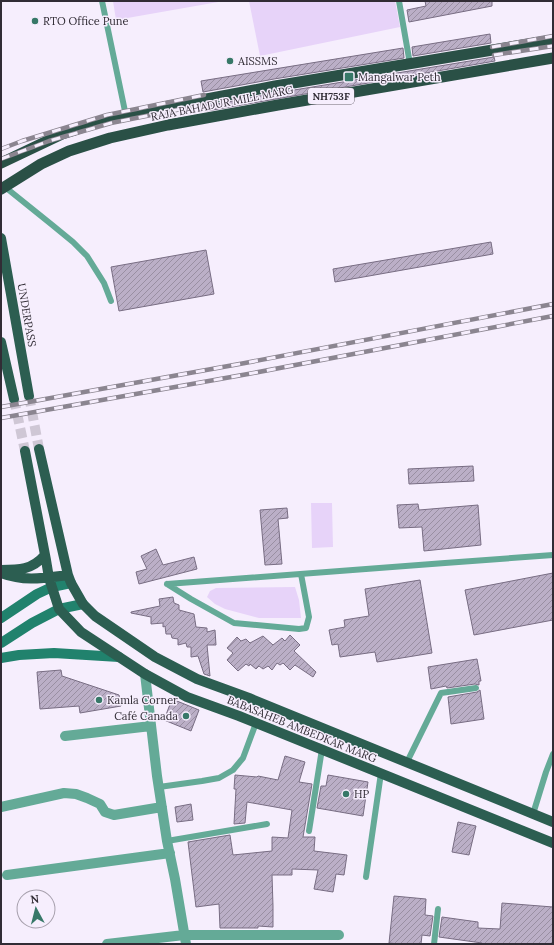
<svg xmlns="http://www.w3.org/2000/svg" width="554" height="945" font-family="Lora,serif">
  <style>
    .green { fill: #e7d3f9 }
    .building { fill: url(#building-hatch); stroke: #786d83 }
    .lines { fill: none; stroke-linecap: round; stroke-linejoin: round }
    .primary-tunnel { stroke: #cfc7d5; stroke-width: 10; stroke-dasharray: 10 5; stroke-linecap: butt }
    .service { stroke: #64aa97; stroke-width: 6 }
    .minor { stroke: #64aa97; stroke-width: 10 }
    .secondary { stroke: #21826d; stroke-width: 10 }
    .primary { stroke: #2c5e51; stroke-width: 10 }
    .trunk { stroke: #2a5046; stroke-width: 11 }
    .rail-casing { stroke: #8b8590; stroke-width: 4.5 }
    .rail { stroke: #f6eefd; stroke-width: 3; stroke-dasharray: 9; stroke-linecap: butt }
    .poi-dot { fill: #377868; stroke: #f6eefd; stroke-width: 1.5 }
    .labels { text-anchor: middle; dominant-baseline: central; stroke-width: 3; stroke-linejoin: round; paint-order: stroke }
    .shield { fill: #f6eefd; stroke: #6c6671; stroke-width: 1 }
    .shield-label { font-size: 10px; font-weight: bold; fill: #312c35 }
    .poi-label { font-size: 11px; fill: #312c35; stroke: #f6eefd; text-anchor: start }
    .street-label { font-size: 11px; fill: #312c35; stroke: #f6eefd }
  </style>
  <defs>
    <pattern id="building-hatch" width="6" height="6" patternUnits="userSpaceOnUse"><rect width="6" height="6" fill="#bbafc7"/><path d="M-1 1l2-2M0 6l6-6M5 7l2-2" fill="none" stroke="#998fa2"/></pattern>
  </defs>
  <rect width="100%" height="100%" fill="#f6eefd"/>
  <path class="green" d="M113,1H224L116,20Z
    M249,1H395L400,27L260,56Z
    M311,503H332L333,547L312,548Z
    M295,587L299,600L301,618H259L225,609L215,604L207,597L210,591L216,588Z"/>
  <path class="building" d="M425,1H492V6L409,22L407,10L426,6Z
    M490,34L491,43L413,56L412,47Z
    M403,48L404,58L274,79L203,92L201,81Z
    M494,57L495,61L207,111L206,106L276,93Z
    M491,242L493,254L335,282L333,269Z
    M206,250L214,294L119,311L111,267Z
    M473,466L474,481L409,484L408,469Z
    M418,504L419,510L478,505L481,545L424,551L422,527L399,528L397,505Z
    M287,508L288,518L278,519L282,564L265,565L260,510Z
    M156,549L163,565L194,557L197,569L139,584L136,572L147,569L141,556Z
    M553,573V620L474,635L465,590Z
    M420,580L432,653L377,662L375,652L340,657L338,644L332,645L329,630L345,627L344,620L369,616L365,589Z
    M173,597L174,603L179,605V610L194,614L196,627L207,628V632L215,630L216,645H207L210,676L204,674L198,656L191,657V647H187L186,643L178,645V639L172,638L171,634H166L165,626L163,627V623L151,624V617L131,613V612L160,606L159,599Z
    M290,635L300,645L294,651L316,672L313,677L295,665L290,670L283,663L280,665L277,663L272,670L268,666L263,669L259,666L256,669L250,664L249,666L246,664L238,671L227,660L233,653L227,648L237,637L241,641L246,639L250,643L263,636L273,645L282,638L285,641Z
    M477,659L481,681H479V685L475,684L447,688L446,686L431,689L428,667Z
    M61,670L62,676L119,695L121,706L80,713L79,706L40,709L37,672Z
    M480,690L484,719L451,724L448,697L477,692Z
    M172,699L199,710L191,731L164,720Z
    M285,756L305,762L299,782L312,784L303,837H315L314,851L347,855L344,875L336,874L333,892L314,889L318,870L292,869V875H272L273,906V927L258,926V928H220L219,904L196,907L188,842L230,835L233,855L272,851V837L288,838L292,810L247,802L245,823L234,824L236,789H234L235,775L257,777L258,776L278,780Z
    M328,775L368,782L363,816L317,808L321,786H326Z
    M191,804L193,820L177,822L175,807Z
    M458,822L476,826L469,855L452,852Z
    M394,896L426,899L425,915L433,916L430,936L422,935L421,944H399L389,943Z
    M502,903L553,907V944H481L482,943L439,937L442,917L478,922V928L500,929Z"/>
  <g class="lines">
    <path class="primary-tunnel" d="M29,396L39,449
      M14,399L25,451"/>
    <path class="service" d="M102,1L126,116
      M399,1L410,64
      M5,187L51,224L73,242L87,256L104,283L111,301
      M167,584L445,563L553,555
      M167,584L191,599L234,623L299,629L306,628L309,617L301,574
      M407,762L441,693L476,688
      M159,787L202,781L219,778L233,770L243,758L256,723
      M533,814L546,772L553,754
      M309,831L322,749
      M167,841L267,824
      M366,877L381,773
      M434,944L438,909"/>
    <path class="minor" d="M145,674L157,776L167,841L175,879L186,944
      M65,736L151,726
      M1,807L64,793L76,794L87,798L100,804L105,812L114,815L162,807
      M7,875L170,853
      M107,944L184,935H339"/>
    <path class="secondary" d="M1,618L37,594L52,587L71,583
      M1,643L32,623L59,609L83,604
      M1,658L19,655L54,653L119,657"/>
    <path class="primary" d="M1,238L29,396
      M1,342L14,399
      M39,449L68,575L71,583L83,604L95,616L155,657L197,679L249,698L553,822
      M25,451L46,560L49,578L59,609L81,632L145,674L187,697L239,716L553,843
      M1,570C19,570 32,570 45,555
      M1,573C25,582 44,578 68,575"/>
    <path class="trunk" d="M1,163L62,134L105,120L126,116L164,107L275,86L553,40
      M1,189L41,164L69,151L110,138L168,125L278,105L553,58"/>
    <defs>
      <path id="rail" d="M492,47L553,36
        M494,55L553,46
        M1,149L22,141L107,115L204,95
        M1,159L49,141L111,123L206,104
        M1,407L245,363L553,304
        M1,418L248,374L553,316"/>
    </defs>
    <use href="#rail" class="rail-casing"/>
    <use href="#rail" class="rail"/>
  </g>
  <g class="poi-dot">
    <circle cx="35" cy="21" r="4"/>
    <circle cx="230" cy="61" r="4"/>
    <rect x="344" y="72" width="10" height="10" rx="2"/>
    <circle cx="99" cy="700" r="4"/>
    <circle cx="186" cy="716" r="4"/>
    <circle cx="346" cy="794" r="4"/>
  </g>
  <g class="labels">
    <rect class="shield" x="308" y="88" width="46" height="16" rx="3"/>
    <g class="shield-label">
      <text x="331" y="96">NH753F</text>
    </g>
    <g class="poi-label">
      <text x="43" y="21">RTO Office Pune</text>
      <text x="238" y="61">AISSMS</text>
      <text x="358" y="77">Mangalwar Peth</text>
      <text x="107" y="700">Kamla Corner</text>
      <text x="178" y="716" text-anchor="end">Café Canada</text>
      <text x="354" y="794">HP</text>
    </g>
    <g class="street-label">
      <text transform="translate(222 103) rotate(-11)">RAJA BAHADUR MILL MARG</text>
      <text transform="translate(27 315) rotate(80)">UNDERPASS</text>
      <text transform="translate(302 729) rotate(22)">BABASAHEB AMBEDKAR MARG</text>
    </g>
  </g>
  <rect width="554" height="945" fill="none" stroke="#312c35" stroke-width="4"/>
  <g transform="translate(36 909) rotate(353)"><circle r="19" fill="#f6eefd" stroke="#a7a0ad"/>
  <path d="M0-3L7 15L0 10L-7 15Z" fill="#377868"/>
  <text y="-6" font-size="11" font-weight="bold" text-anchor="middle" fill="#312c35">N</text>
  </g>
</svg>
